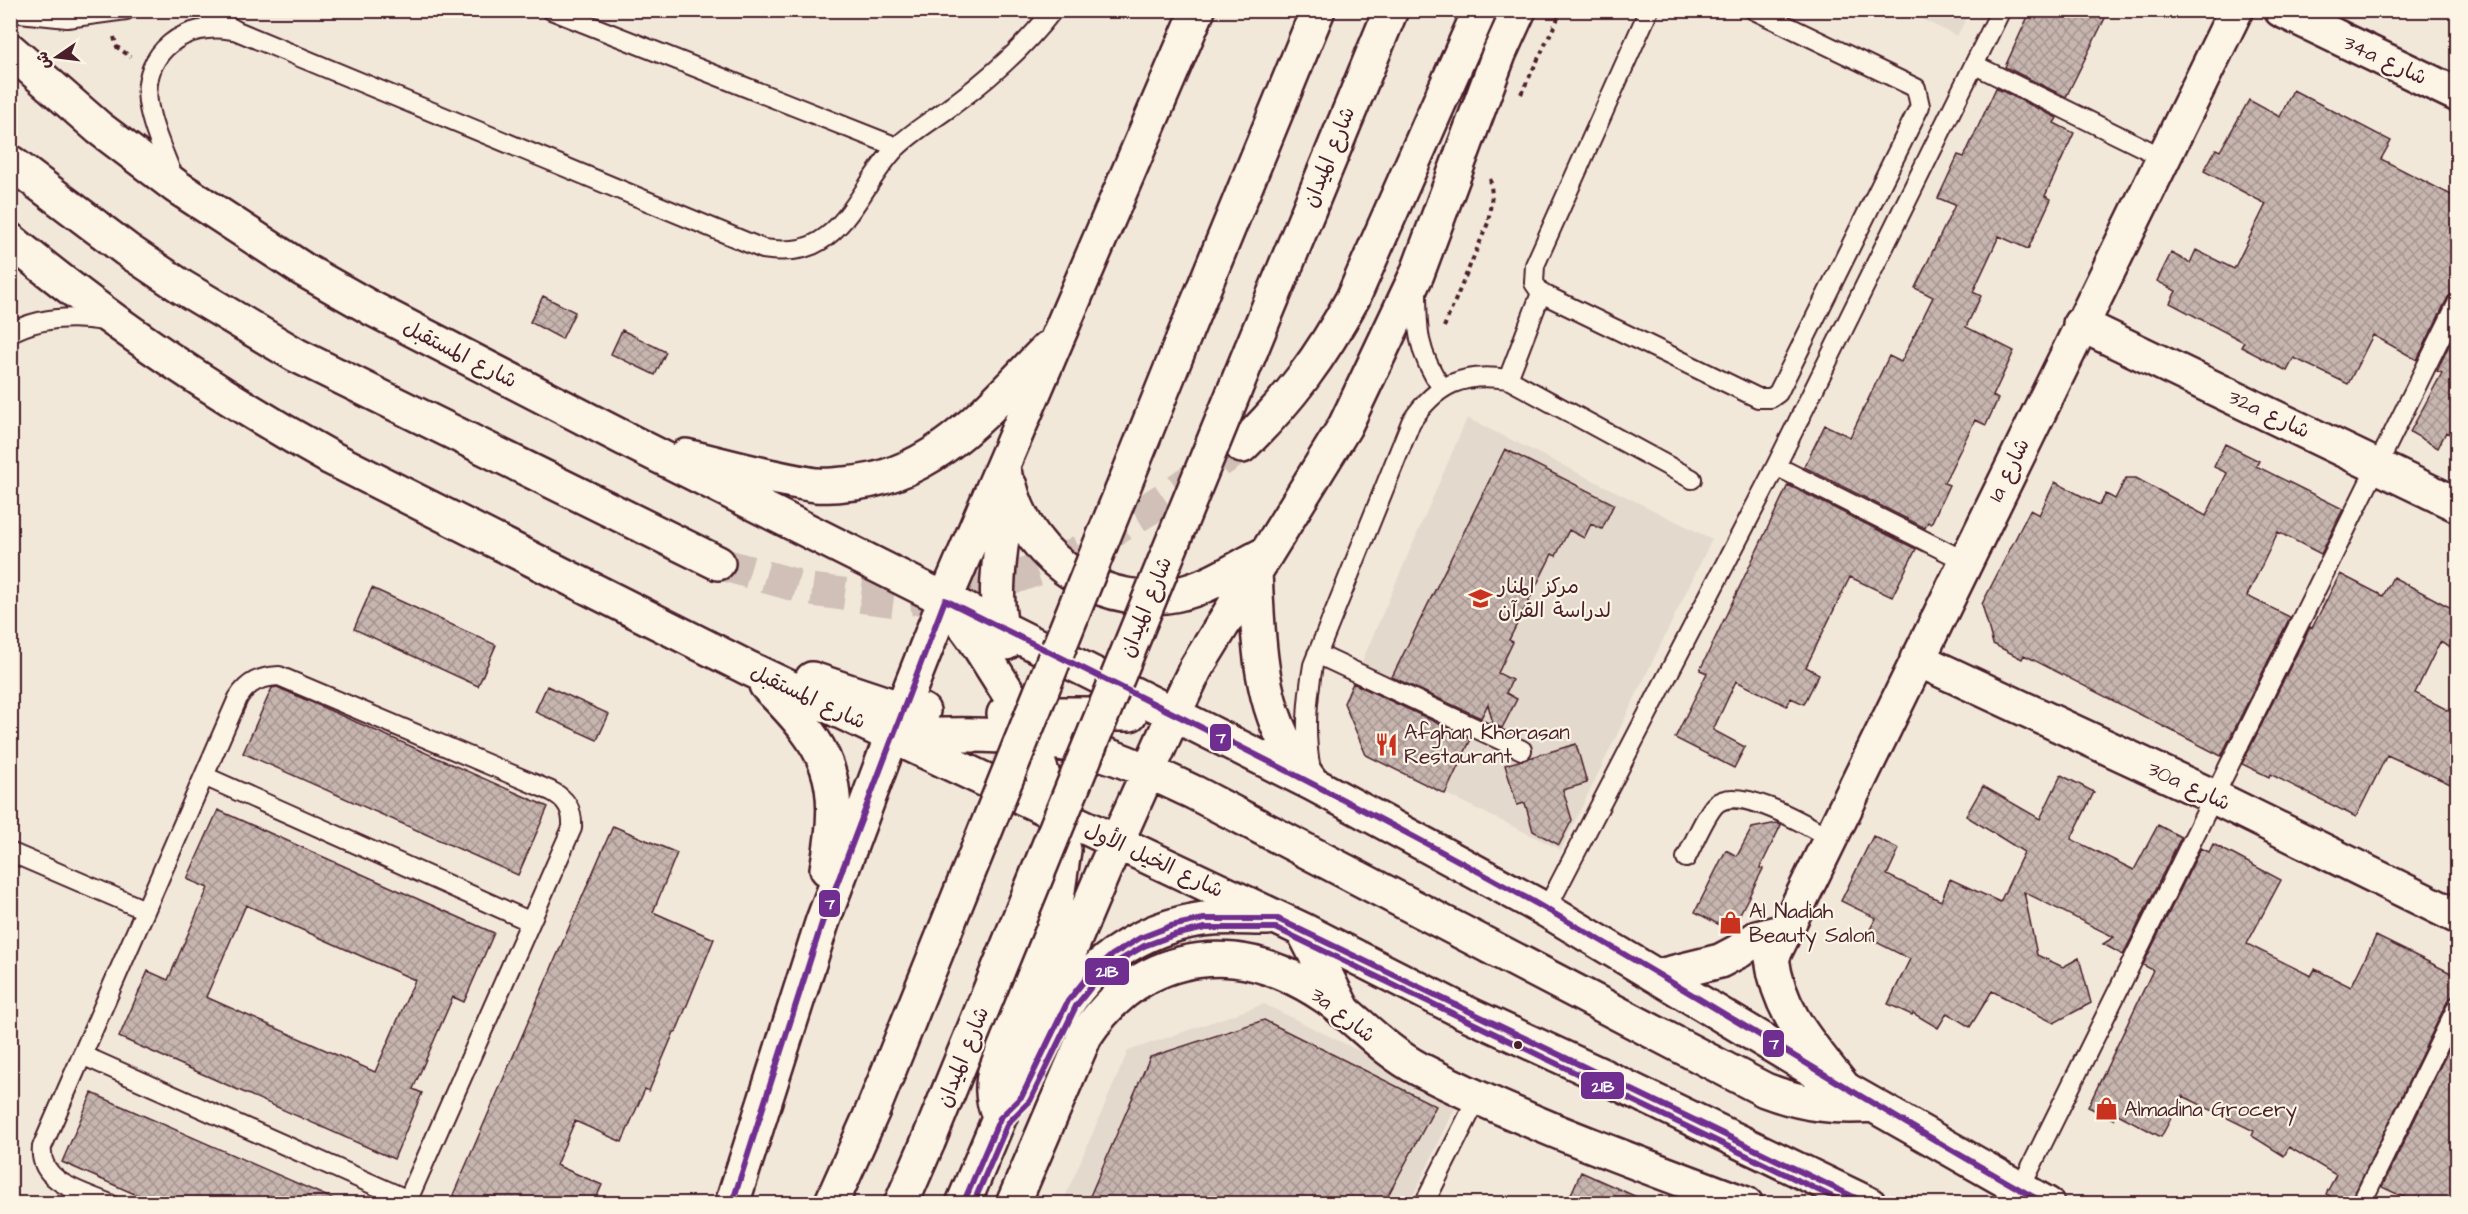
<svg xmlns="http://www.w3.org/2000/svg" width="2468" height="1214" font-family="'Architects Daughter','Playpen Sans Arabic',sans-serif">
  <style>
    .built { fill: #e4d9cd }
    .building { fill: url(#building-cross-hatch); stroke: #4a1f2b; stroke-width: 1.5; fill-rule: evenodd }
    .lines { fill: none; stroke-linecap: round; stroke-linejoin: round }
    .secondary-tunnel { stroke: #d0c0b7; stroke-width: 33; stroke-dasharray: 33 16; stroke-linecap: butt }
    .service-casing { stroke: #4a1f2b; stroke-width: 22 }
    .minor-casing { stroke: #4a1f2b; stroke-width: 38 }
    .tertiary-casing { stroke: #4a1f2b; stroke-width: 38 }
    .secondary-casing { stroke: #4a1f2b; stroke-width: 38 }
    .primary-casing { stroke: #4a1f2b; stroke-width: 38 }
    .path { stroke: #4a1f2b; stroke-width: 4; stroke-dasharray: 4.5 4.5; stroke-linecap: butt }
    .service { stroke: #fcf5e5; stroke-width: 18 }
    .minor { stroke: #fcf5e5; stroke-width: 33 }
    .tertiary { stroke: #fcf5e5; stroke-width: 33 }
    .secondary { stroke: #fcf5e5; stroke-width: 33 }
    .primary { stroke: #fcf5e5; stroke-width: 33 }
    .primary-bridge-casing { stroke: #4a1f2b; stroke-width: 38; stroke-linecap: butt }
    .primary-bridge { stroke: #fcf5e5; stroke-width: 33 }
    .bus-1-casing { stroke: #fcf5e5; stroke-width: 10 }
    .bus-2-casing { stroke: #fcf5e5; stroke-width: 10 }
    .bus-1 { stroke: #6f2e90; stroke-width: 6 }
    .bus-2 { stroke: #6f2e90; stroke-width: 6 }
    .bus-dot { fill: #4a1f2b; stroke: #fcf5e5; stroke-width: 2 }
    .labels { text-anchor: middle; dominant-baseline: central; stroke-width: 4.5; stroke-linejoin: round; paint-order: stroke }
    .street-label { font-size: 21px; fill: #4a1f2b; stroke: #fcf5e5 }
    .poi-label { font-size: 21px; fill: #4a1f2b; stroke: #fcf5e5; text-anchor: start }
    .line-badge { stroke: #fcf5e5; stroke-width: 2 }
    .badge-label { font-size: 16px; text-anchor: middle; font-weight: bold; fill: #fff }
  </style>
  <defs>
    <pattern id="building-cross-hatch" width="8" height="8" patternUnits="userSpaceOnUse" patternTransform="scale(1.5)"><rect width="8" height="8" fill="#c7b6af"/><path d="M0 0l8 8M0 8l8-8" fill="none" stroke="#a4938f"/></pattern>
  </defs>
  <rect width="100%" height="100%" fill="#f1e8da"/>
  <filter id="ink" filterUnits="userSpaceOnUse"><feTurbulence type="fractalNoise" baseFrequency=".0167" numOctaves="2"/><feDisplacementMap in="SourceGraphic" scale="12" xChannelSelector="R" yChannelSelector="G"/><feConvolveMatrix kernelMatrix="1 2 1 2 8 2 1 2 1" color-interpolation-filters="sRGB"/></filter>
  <g filter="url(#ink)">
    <path class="built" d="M1904,11H1970L1957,36Z
      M1467,418L1712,539L1561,850L1366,755L1344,703Z
      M1264,1004L1459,1100L1410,1203L1062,1204L1128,1051Z"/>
    <path class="building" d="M2031,10H2109L2066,97L2005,67Z
      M1996,88L2057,118L2054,123L2074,133L2045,196L2051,199L2028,249L1999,236L1973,292L1981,296L1966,327L2014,351L1993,396L1998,399L1986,425L1975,420L1944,483L1949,485L1931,524L1928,522L1925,528L1804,467L1825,425L1850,437L1889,356L1901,362L1933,297L1915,288L1955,205L1938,198L1958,155L1964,157Z
      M2293,90L2391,141L2381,159L2457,198V291L2448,297L2417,360L2373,335L2348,384L2294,358L2287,371L2241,347L2244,342L2170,303L2176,291L2157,281L2171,253L2190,263L2196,250L2234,269L2266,204L2204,171L2216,149L2220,151L2249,100L2280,117Z
      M543,296L575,312L562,339L530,322Z
      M2457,328V438L2446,432L2438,448L2410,432L2442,373L2437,371Z
      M622,330L666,352L655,375L611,354Z
      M2225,444L2259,461L2256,466L2343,509L2321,554L2278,532L2247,596L2290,617L2221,756L2024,655L2022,659L1993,644L1982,604L2030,510L2039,515L2055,482L2099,505L2106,494L2115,499L2126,478H2136L2206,516L2227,473L2214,467Z
      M1505,449L1614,504L1602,529L1591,524L1584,538L1569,530L1556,556L1552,554L1509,640L1513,642L1498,673L1512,680L1506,693L1517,699L1502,728L1493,724L1488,704L1481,718L1392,677Z
      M1788,485L1916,549L1892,597L1850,577L1806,667L1819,674L1804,704L1791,698L1787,706L1736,681L1713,730L1745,747L1734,768L1675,738L1707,673L1700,670Z
      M2340,574L2383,596L2393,577L2457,611V651L2440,642L2415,693L2457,715V787L2387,755L2356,817L2270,774L2269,777L2242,764L2310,627L2312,628Z
      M372,588L496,645L478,686L354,629Z
      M1353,683L1471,739L1445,794L1366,755L1344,703Z
      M547,686L609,714L597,740L535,712Z
      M277,687L548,807L518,875L243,753L272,688Z
      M1576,744L1587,783L1563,790L1572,820L1559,845L1533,831L1525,803L1517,805L1505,765Z
      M2061,775L2094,792L2071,839L2134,870L2158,825L2181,837L2123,955L2103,944L2114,937L2024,892L2037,955L2063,967L2079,958L2091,1003L2054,1023L1992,991L1970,1027L1947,1013L1938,1028L1913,1013L1912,1015L1888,1004L1910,959L1866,937L1876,918L1841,901L1873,836L1899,849L1887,875L1941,901L1950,879L2000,902L2024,852L1966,816L1983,786L2040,819Z
      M218,810L494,933L464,1002L453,997L413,1089L422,1093L394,1159L119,1037L148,971L168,980L208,888L187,879ZM246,905L415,980L375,1072L206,997Z
      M1777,823L1781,825L1760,868L1763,869L1731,931L1695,912L1726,850L1737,856L1752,828Z
      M613,826L677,853L653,912L714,939L676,1032H674L649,1091L645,1089L622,1142L575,1121L556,1165L602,1185L594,1203H471L453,1195Z
      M2213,844L2281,880L2247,944L2311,976L2315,969L2351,987L2376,936L2457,976V994L2448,1000L2350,1203H2345L2326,1194L2336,1175L2289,1147L2284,1156L2252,1136L2254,1131L2183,1096L2161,1137L2116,1113L2113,1119L2088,1107L2153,970L2143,965L2201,848L2209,852Z
      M1264,1020L1436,1106L1384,1203H1087L1150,1057Z
      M2457,1032V1203H2416L2382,1187Z
      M92,1093L342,1203H155L62,1162Z
      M1581,1172L1650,1203H1567Z"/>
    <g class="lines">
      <path class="secondary-tunnel" d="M718,563L812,590L897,601L986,588L1070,557L1147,510L1242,446"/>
      <defs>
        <path id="service" d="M201,10L237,31L763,249C783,252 803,252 820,241C852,222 869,176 895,149C911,132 935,119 953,105C991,77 1024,48 1053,10
          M551,10L897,147
          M1649,10L1535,265L1534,283L1541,293L1758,398H1771L1778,393L1920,106L1916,88L1754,10
          M10,12L67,18L126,10
          M1975,65L2162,157
          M175,182C166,157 152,129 148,102C142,51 186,21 232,30
          M1417,288C1417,330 1417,352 1442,388
          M10,333C39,317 74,316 105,321
          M1508,379L1541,293
          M1776,466L1965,561
          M1317,654L1522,750
          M1311,770C1304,734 1307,701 1313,665L1411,422C1436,384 1463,372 1508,379L1692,479
          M204,776L529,921
          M10,852L145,910
          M1686,858C1694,843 1704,817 1715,805C1737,783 1809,826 1830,838
          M1546,910L1776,466L2001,10
          M82,1055L408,1200
          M2020,1189L2458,302
          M110,1204C83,1192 38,1183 42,1147L238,698C248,682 260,677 279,676L551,791C567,799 573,810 572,828L406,1204
          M1424,1204L1478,1097
          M2361,1204L2458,1005"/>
        <path id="minor" d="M2281,10L2458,95
          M2080,324L2458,505
          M1917,659L2214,797L2458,917
          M1659,976L1720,961L1739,951L1757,938L1785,931
          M1844,1088C1811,1045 1779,1014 1772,958L2236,10"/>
        <path id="tertiary" d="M1013,1204L1085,1036C1119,984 1170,954 1234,960C1265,963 1300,979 1326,997C1358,1020 1383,1050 1419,1069C1524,1123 1636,1162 1746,1204"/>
        <path id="secondary" d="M10,50L99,128L177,187L304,270L371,308L635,444L1313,784L1546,910L1845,1089L2047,1204
          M10,162L127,250L182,287L296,355L718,563
          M10,240C111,323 217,395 331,458L750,669L1303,930L1464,1012L1603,1076L1869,1204
          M1242,446C1290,399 1321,357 1353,298L1480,10
          M686,456C729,466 773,479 816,485C825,486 835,485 844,484C934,479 988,408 1048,348
          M1005,475C1010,532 985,587 1006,643
          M1010,486C1029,562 1108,614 1186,592C1214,584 1239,567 1265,554
          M1255,572C1258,632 1258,699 1291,752C1297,763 1305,773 1312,783
          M948,603L973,637L1009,694L1039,764L1056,814L1064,850L1056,904L996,1066C992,1083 991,1097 998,1113
          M812,679L902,709L923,711
          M766,685C830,749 844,778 827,869
          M1004,714H1130
          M897,737C970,732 1046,733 1115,758C1143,768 1169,781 1195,793L1765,1090C1802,1104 1834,1108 1873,1105
          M1303,930L1345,1013
          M1057,1022C1085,965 1140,928 1203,919C1224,916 1246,918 1268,918
          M732,1204L822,923L902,709L945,600L1198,10
          M963,1204L1105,868L1174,714L1196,668L1345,426L1417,274L1499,54L1519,10"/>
        <path id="primary" d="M1185,334L1318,10
          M1251,350L1391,10
          M831,1204L873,1110
          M901,1204L928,1142"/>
      </defs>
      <use href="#service" class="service-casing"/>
      <use href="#minor" class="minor-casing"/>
      <use href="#tertiary" class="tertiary-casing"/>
      <use href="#secondary" class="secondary-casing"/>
      <use href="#primary" class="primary-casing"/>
      <path class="path" d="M114,37L117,47L131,57
        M1521,94L1562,10
        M1444,327L1488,223L1492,195L1490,176"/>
      <use href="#service" class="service"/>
      <use href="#minor" class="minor"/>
      <use href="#tertiary" class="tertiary"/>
      <use href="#secondary" class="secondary"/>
      <use href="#primary" class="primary"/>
      <defs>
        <path id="primary-bridge" d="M873,1110L1185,334
          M928,1142L1251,350"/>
      </defs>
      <use href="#primary-bridge" class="primary-bridge-casing"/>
      <use href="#primary-bridge" class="primary-bridge"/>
      <defs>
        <path id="bus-1" d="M732,1204L822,923L945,600C1146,700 1349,798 1546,909C1714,1004 1877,1110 2046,1204
          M963,1204L1000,1118L1022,1096L1068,1001L1088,976L1112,955L1140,938L1171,926L1204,919H1278L1868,1204"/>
        <path id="bus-2" d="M973,1204L1008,1123L1030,1101L1076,1006L1095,982L1117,962L1144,946L1174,935L1205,928H1276L1847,1204"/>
      </defs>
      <use href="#bus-1" class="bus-1-casing"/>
      <use href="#bus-2" class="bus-2-casing"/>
      <use href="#bus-1" class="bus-1"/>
      <use href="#bus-2" class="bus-2"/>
    </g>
  </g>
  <defs>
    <symbol id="school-bare" viewBox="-9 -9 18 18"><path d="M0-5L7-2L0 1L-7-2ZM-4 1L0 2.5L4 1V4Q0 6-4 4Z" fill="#c8321e" stroke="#fcf5e5" stroke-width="2.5" paint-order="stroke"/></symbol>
    <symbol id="restaurant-bare" viewBox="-9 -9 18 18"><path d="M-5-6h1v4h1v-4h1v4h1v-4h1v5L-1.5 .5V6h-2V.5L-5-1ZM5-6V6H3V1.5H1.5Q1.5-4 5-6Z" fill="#c8321e" stroke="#fcf5e5" stroke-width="2.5" paint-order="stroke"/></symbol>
    <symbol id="shop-bare" viewBox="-9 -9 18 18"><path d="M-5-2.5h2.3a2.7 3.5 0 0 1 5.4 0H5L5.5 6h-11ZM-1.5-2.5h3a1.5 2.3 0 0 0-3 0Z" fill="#c8321e" stroke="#fcf5e5" stroke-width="2.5" paint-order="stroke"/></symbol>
  </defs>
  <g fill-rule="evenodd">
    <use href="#school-bare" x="1464" y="582" width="33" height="33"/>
    <use href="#restaurant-bare" x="1370" y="728" width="33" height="33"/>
    <use href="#shop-bare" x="1714" y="906" width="33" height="33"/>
    <use href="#shop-bare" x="2090" y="1092" width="33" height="33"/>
  </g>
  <circle class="bus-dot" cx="1518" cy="1045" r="5"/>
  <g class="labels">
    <g class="street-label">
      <text transform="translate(2385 60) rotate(25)">34a شارع</text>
      <text transform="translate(1329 157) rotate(-68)">شارع الميدان</text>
      <text transform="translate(460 354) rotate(27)">شارع المستقبل</text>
      <text transform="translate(2269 414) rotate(25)">32a شارع</text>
      <text transform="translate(2009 470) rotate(-64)">1a شارع</text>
      <text transform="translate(1146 607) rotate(-68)">شارع الميدان</text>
      <text transform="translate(808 697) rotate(25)">شارع المستقبل</text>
      <text transform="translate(2189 786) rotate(25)">30a شارع</text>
      <text transform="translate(1154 860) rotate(25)">شارع الخيل الأول</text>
      <text transform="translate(1343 1015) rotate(38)">3a شارع</text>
      <text transform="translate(963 1057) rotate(-68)">شارع الميدان</text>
    </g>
    <g class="poi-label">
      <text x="1498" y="586">مركز المنار<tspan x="1498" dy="24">لدراسة القرآن</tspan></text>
      <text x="1404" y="732">Afghan Khorasan<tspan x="1404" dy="24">Restaurant</tspan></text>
      <text x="1749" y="911">Al Nadiah<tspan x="1749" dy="24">Beauty Salon</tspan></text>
      <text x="2124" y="1109">Almadina Grocery</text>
    </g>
  </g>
  <g class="line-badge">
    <rect x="1209" y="723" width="23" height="29" rx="6" fill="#6f2e90"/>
    <rect x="818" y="889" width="23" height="29" rx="6" fill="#6f2e90"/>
    <rect x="1084" y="957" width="46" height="29" rx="6" fill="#6f2e90"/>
    <rect x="1762" y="1029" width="23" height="29" rx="6" fill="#6f2e90"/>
    <rect x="1580" y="1071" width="45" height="29" rx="6" fill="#6f2e90"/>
  </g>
  <g class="badge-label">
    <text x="1221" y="743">7</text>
    <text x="830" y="909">7</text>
    <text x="1107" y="977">21B</text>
    <text x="1774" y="1049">7</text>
    <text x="1603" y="1092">21B</text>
  </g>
  <rect width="2468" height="1214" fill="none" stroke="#fcf5e5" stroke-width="36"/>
  <rect x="18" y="18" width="2432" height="1178" fill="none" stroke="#4a1f2b" stroke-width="2" filter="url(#ink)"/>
  <g transform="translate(57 57) rotate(256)" stroke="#fcf5e5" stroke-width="4.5" paint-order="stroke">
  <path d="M0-4.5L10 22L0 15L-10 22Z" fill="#4a1f2b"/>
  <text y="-9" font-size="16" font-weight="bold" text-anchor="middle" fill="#4a1f2b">ش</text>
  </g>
</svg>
